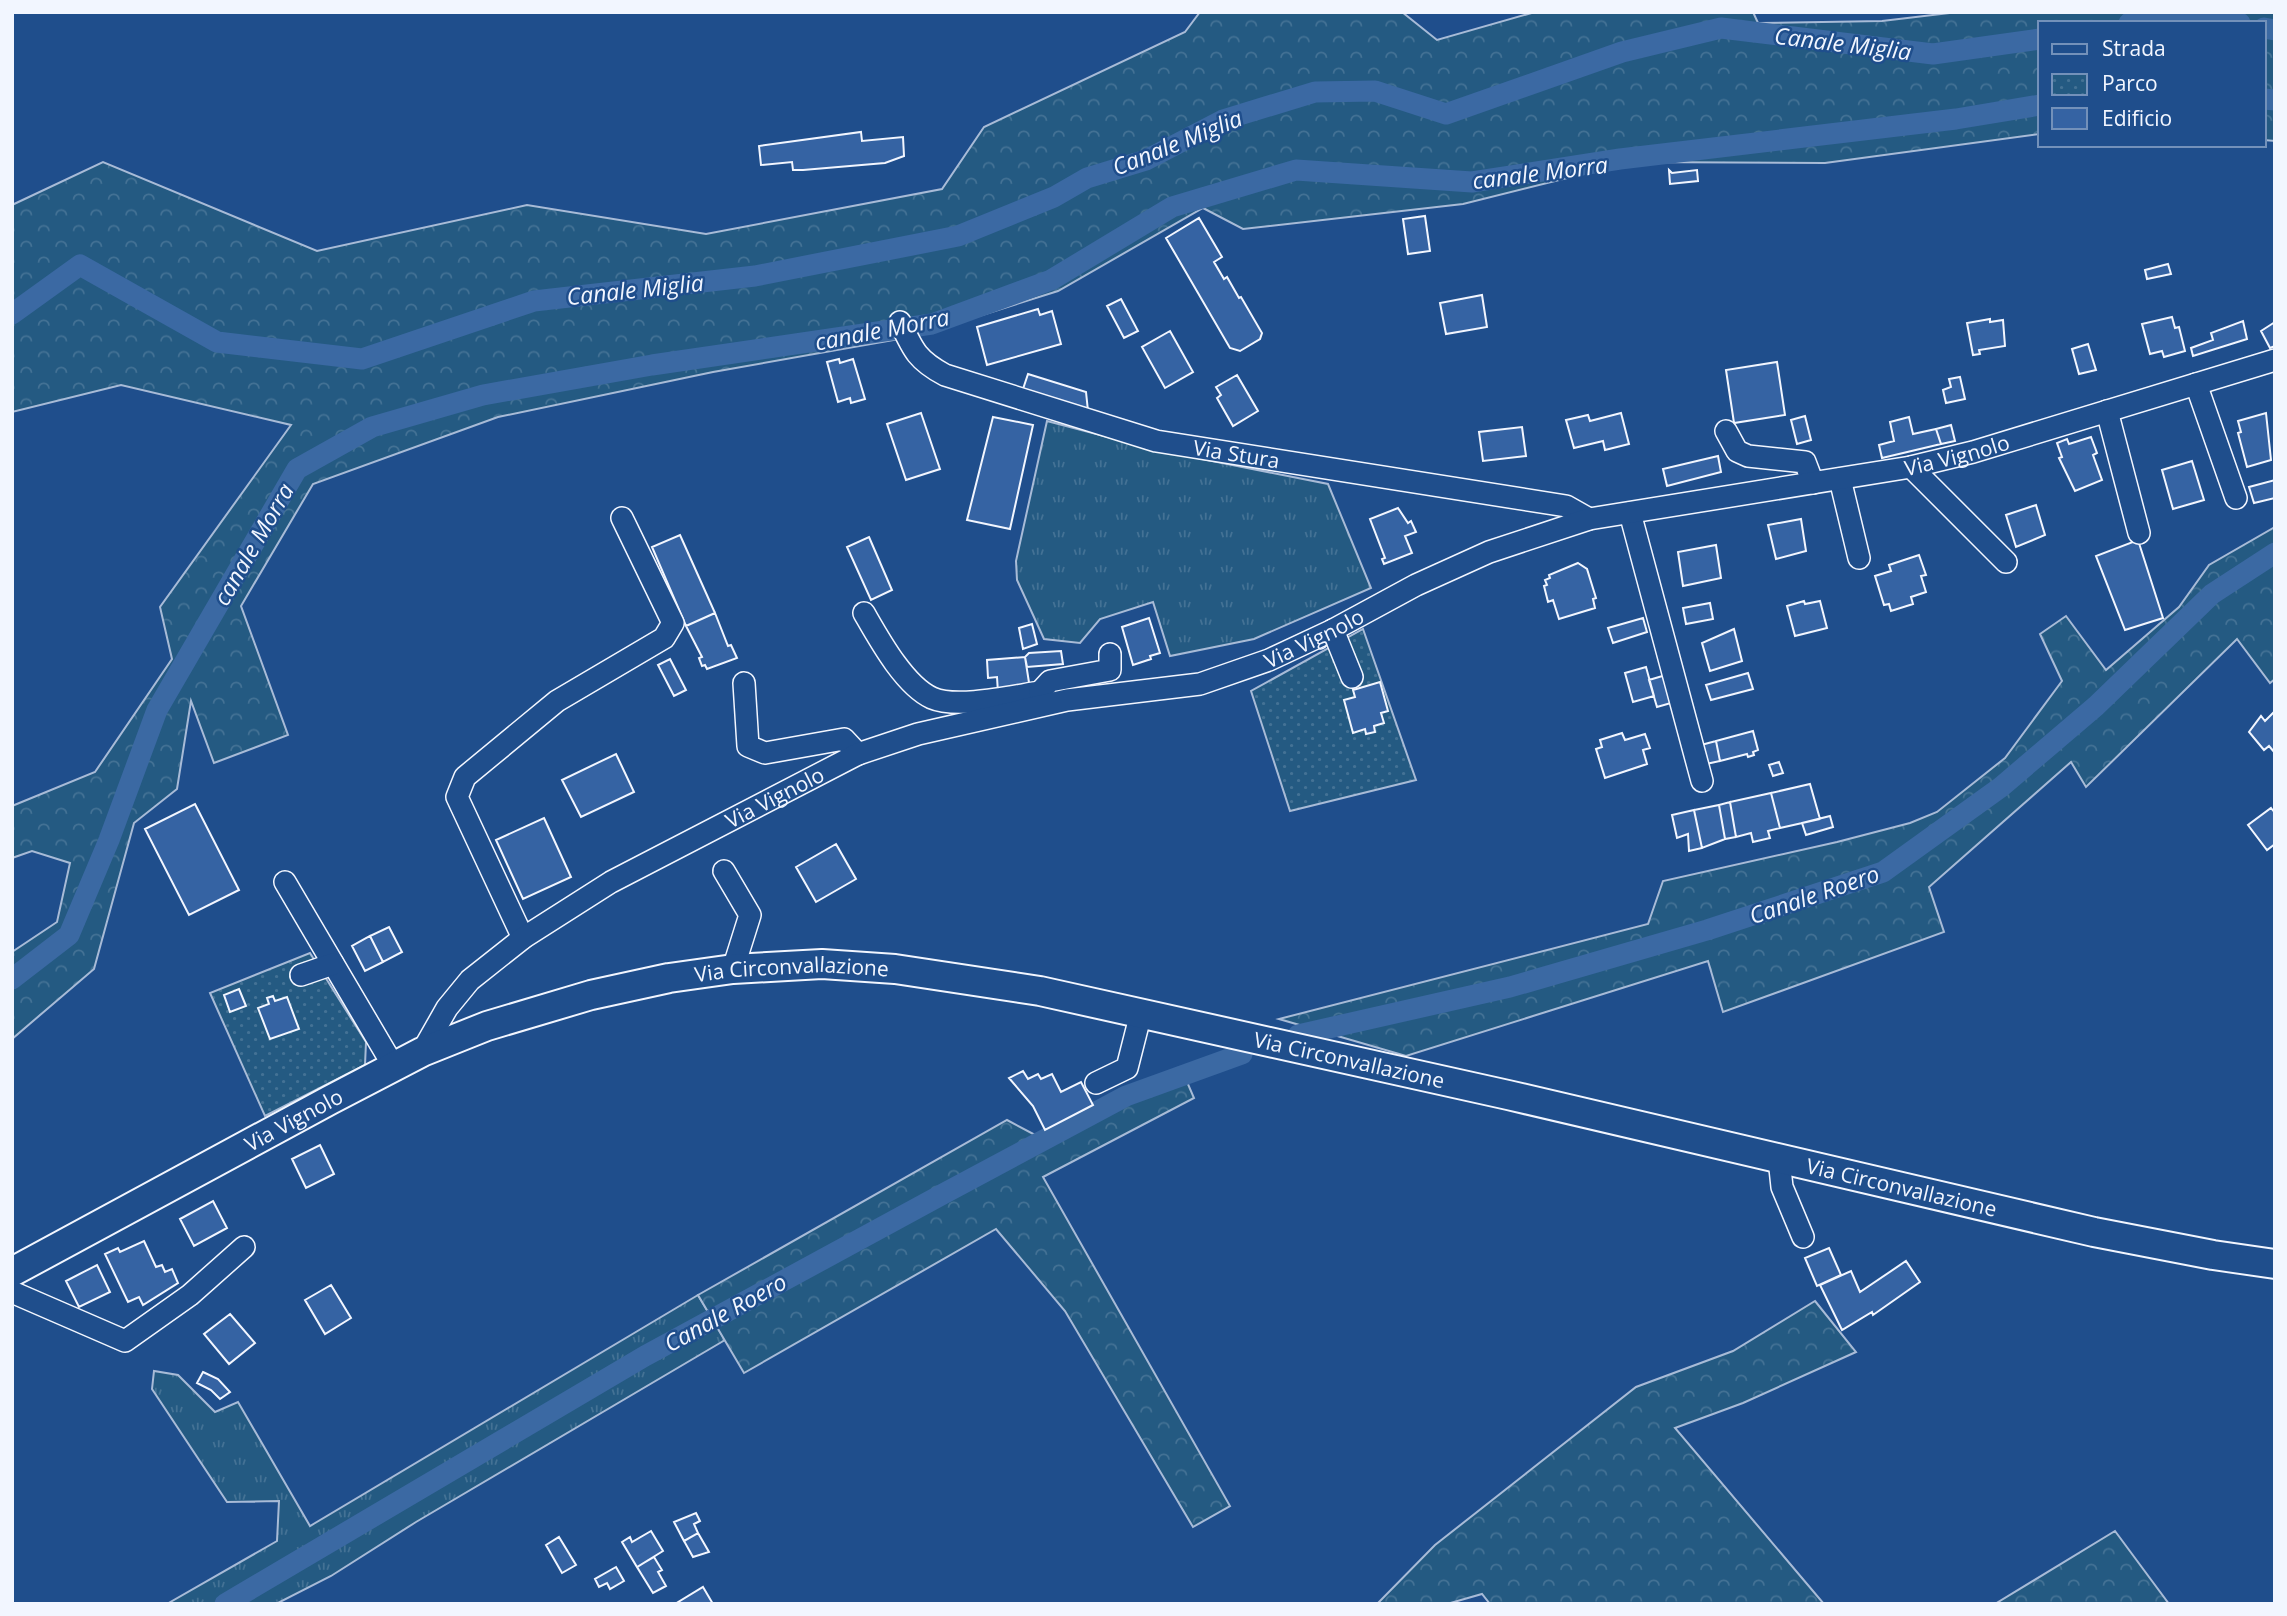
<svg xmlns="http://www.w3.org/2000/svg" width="2287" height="1616" font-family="'Open Sans',sans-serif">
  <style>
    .grass { fill: url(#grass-tufts); stroke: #a8bbd7; stroke-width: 2 }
    .forest { fill: url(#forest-crowns); stroke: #a8bbd7; stroke-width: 2 }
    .park { fill: url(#park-dots); stroke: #a8bbd7; stroke-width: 2 }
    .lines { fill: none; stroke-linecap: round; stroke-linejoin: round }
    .canal { stroke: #3b69a3; stroke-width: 21 }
    .building { fill: #3563a3; stroke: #f2f6ff; stroke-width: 2 }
    .minor-casing { stroke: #f2f6ff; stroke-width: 24 }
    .major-casing { stroke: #f2f6ff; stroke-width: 32 }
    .minor { stroke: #1f4e8c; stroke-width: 21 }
    .major { stroke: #1f4e8c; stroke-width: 28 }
    .labels { text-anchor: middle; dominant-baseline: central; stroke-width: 5; stroke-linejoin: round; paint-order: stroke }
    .street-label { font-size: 21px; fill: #f2f6ff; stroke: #1f4e8c }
    .water-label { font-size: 23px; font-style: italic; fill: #f2f6ff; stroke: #1f4e8c }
  </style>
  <defs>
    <pattern id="grass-tufts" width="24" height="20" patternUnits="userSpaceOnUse" patternTransform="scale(1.75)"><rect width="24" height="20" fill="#245a82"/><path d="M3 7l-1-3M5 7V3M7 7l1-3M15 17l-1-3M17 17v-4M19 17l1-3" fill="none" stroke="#447295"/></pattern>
    <pattern id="forest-crowns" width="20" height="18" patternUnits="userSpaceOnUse" patternTransform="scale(1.75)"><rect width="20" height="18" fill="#245a82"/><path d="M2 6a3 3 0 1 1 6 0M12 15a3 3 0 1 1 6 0" fill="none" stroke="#447295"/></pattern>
    <pattern id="park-dots" width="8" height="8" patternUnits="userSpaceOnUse" patternTransform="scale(1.75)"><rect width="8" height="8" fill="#245a82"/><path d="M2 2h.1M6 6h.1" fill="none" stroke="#447295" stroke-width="1.8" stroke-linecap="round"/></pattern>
  </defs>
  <rect width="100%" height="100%" fill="#1f4e8c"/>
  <path class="grass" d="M1047,421L1157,450L1328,484L1371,588L1254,639L1170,656L1153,602L1100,619L1080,643L1044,639L1017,580L1016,561Z
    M698,1295L725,1340L416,1522L331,1576L276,1604H167L277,1541L279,1501L227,1502L152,1389L154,1371L178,1375L215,1412L238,1402L310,1526Z"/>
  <path class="forest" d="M1200,12H1402L1437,40L1535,12H1753L1758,23L1882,21L1958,12H2275V141L2264,140V23H2040V134L1825,163L1632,162L1463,204L1243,229L1203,208L1058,291L916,336L713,372L498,417L313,484L241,606L288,735L214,763L191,701L177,789L134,823L94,969L12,1039V952L57,922L70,863L32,851L12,858V806L95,772L172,659L160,607L291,425L121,385L12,412V205L103,162L317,251L527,205L706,234L942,189L984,127L1185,32Z
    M2275,527V679L2270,683L2237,639L2086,787L2071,762L1929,887L1944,932L1723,1012L1708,961L1406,1056L1279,1019L1648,924L1663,881L1837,842L1910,823L1937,812L2005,758L2062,681L2040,634L2066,616L2106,670L2179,607L2209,565Z
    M1181,1068L1194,1098L1043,1177L1230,1506L1193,1527L1065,1311L996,1229L744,1373L698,1295L1007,1120L1039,1137L1106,1103L1121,1091Z
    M1815,1301L1856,1352L1743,1403L1675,1428L1824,1604H1490L1482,1594L1447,1604H1377L1435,1545L1636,1387L1733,1351Z
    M2115,1531L2169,1604H1995Z"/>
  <path class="park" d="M1363,629L1416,780L1290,811L1251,691Z
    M310,953L366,1042L365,1065L265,1116L210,993Z"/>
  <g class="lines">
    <path class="canal" d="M2193,12L2240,23
      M2129,23L2185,12
      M2264,28L2275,30
      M2264,99L2275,100
      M12,314L80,265L217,342L362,359L534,301L755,276L958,236L1054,197L1087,178L1146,160L1223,120L1315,92L1375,91L1446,114L1622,52L1721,28L1933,54L2040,39
      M12,979L69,935L109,840L157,710L297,469L372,427L483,395L652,365L932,324L1051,280L1172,207L1296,170L1472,182L1620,159L1956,119L2040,105
      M1298,1035L1510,987L1707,930L1883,872L2001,787L2096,706L2212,594L2275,553
      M225,1604L645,1356L943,1194L1126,1096L1242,1054"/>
  </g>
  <path class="building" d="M861,132L862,141L903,137L904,156L885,163L803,170H793L792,162L761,165L759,146Z
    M1669,170L1672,173L1697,170L1698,181L1670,184Z
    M1425,216L1430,251L1408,254L1403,219Z
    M1199,218L1222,257L1214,262L1224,279L1227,277L1239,298L1241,297L1262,333L1260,339L1240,351L1230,348L1166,238Z
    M2168,264L2171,274L2147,279L2145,270Z
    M1482,295L1487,327L1446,334L1440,303Z
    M1121,299L1138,331L1124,338L1107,306Z
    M1038,309L1040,315L1052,311L1061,344L987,365L977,327Z
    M2172,317L2175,328L2179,327L2185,351L2164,357L2162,351L2150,354L2142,324Z
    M1990,319V322L2003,320L2005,346L1979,350L1980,354L1973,355L1967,323Z
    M2243,321L2247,339L2193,356L2191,348L2213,340L2211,333Z
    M2275,322V346L2270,348L2261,331Z
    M1170,331L1193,372L1165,388L1142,347Z
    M2088,344L2096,370L2079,374L2072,349Z
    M839,359L840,363L853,359L865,399L851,403L850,398L838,402L827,362Z
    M1777,362L1785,415L1734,423L1726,370Z
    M1028,374L1086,392L1088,411L1022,392Z
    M1237,375L1258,411L1233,426L1217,398L1221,395L1216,387Z
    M1960,377L1965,399L1946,403L1943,390L1951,387L1949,379Z
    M921,413L940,469L906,480L887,424Z
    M1621,413L1629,444L1605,450L1603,441L1574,448L1566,420L1588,415L1590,421Z
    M2266,413L2271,460L2247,467L2238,433L2241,432L2238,421Z
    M1805,416L1811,440L1797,444L1791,420Z
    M993,417L1033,425L1010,529L967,520Z
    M1909,417L1913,434L1936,429L1941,444L1882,458L1879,445L1894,441L1890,422Z
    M1951,425L1955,441L1941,444L1936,429Z
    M1522,427L1526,456L1483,461L1479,432Z
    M2091,437L2097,453L2093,455L2102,480L2075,491L2059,458L2062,457L2057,443L2067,439L2069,444Z
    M1718,456L1721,472L1667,486L1663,469Z
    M2192,461L2204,500L2173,509L2162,470Z
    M2275,480V498L2254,503L2249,487Z
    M2036,505L2045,535L2016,547L2006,515Z
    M1398,508L1408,523L1411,521L1416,532L1405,536L1412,553L1384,564L1382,559L1385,558L1370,519Z
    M1801,519L1806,551L1776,559L1768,525Z
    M680,535L715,613L686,626L652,547Z
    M869,537L892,590L871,600L847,547Z
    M2138,540L2163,618L2125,630L2096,556Z
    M1716,545L1721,578L1683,586L1678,552Z
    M1919,555L1926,575L1921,576L1926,592L1911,597L1913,604L1891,611L1889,604L1884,605L1875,576L1891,571L1889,565Z
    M1578,563L1587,569L1596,598L1593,599L1595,608L1559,619L1553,600L1548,602L1544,586L1547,585L1545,580L1550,578L1549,575Z
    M1804,601L1805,604L1820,601L1827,628L1795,636L1787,606Z
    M1710,603L1713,619L1686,624L1683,608Z
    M715,613L728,646L731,645L737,658L707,669L705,665L702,666L699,658L702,657L686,626Z
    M1149,618L1160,653L1150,656L1151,659L1133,665L1122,627Z
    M1643,618L1647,632L1613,643L1608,628Z
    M1032,624L1037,644L1023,649L1019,628Z
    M1734,629L1742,661L1710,671L1702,643Z
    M1061,651L1063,664L1027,667L1025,657L1029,653Z
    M1025,657L1030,689L998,693L997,677L988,678L987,660Z
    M670,659L686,690L674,696L658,665Z
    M1646,667L1654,696L1633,702L1625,673Z
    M1748,673L1753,689L1711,700L1706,685Z
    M1669,674L1671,703L1657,707L1649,680Z
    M1380,682L1388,711L1381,713L1384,723L1374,726L1375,732L1366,734L1365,729L1353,733L1344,700L1355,697L1353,690Z
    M2275,711V753L2269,746L2264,750L2249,732L2261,716L2265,721Z
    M1753,731L1758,750L1753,752L1754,755L1748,757L1747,754L1720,761L1716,741Z
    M1622,733L1625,740L1645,734L1650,748L1643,750L1647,764L1605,778L1596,749L1602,747L1600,740Z
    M1716,741L1720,761L1706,764L1701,745Z
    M616,754L634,792L581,817L562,780Z
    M1779,762L1783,773L1773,776L1769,765Z
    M1810,784L1820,819L1780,828L1771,793Z
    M1771,793L1780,828L1768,831L1770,838L1753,842L1751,833L1736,837L1730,802Z
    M1730,802L1736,837L1725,839L1719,805Z
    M195,804L239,890L189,915L145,829Z
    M1719,805L1725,839L1702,848L1694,810Z
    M2271,808L2275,813V844L2267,850L2248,825Z
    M1694,810L1702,848L1689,851L1688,834L1677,838L1672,815Z
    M1830,816L1833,827L1806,835L1802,823Z
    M544,818L571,877L523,899L496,840Z
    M836,844L856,879L816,902L796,867Z
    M389,927L402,952L383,962L370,936Z
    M370,936L383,962L365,971L352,946Z
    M239,989L246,1006L230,1012L224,995Z
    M273,996L275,1001L287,997L299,1029L270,1039L258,1008L269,1004L267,998Z
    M1023,1071L1028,1079L1038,1074L1041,1079L1052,1074L1061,1092L1081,1082L1093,1105L1045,1130L1033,1106L1009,1078Z
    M320,1145L334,1174L306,1188L292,1159Z
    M213,1201L227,1228L194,1246L180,1219Z
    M144,1241L156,1267L162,1265L165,1272L172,1269L178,1283L143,1305L139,1297L128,1302L105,1254L118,1248L120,1252Z
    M1829,1248L1841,1275L1817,1286L1805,1258Z
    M1906,1261L1920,1282L1873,1315L1872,1312L1842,1330L1820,1285L1851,1271L1860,1292Z
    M97,1265L110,1292L79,1307L66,1281Z
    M331,1285L351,1318L325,1334L305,1300Z
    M230,1314L255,1343L229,1364L204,1334Z
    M203,1372L218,1379L230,1392L220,1399L211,1390L197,1383Z
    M696,1513L700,1521L694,1524L698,1533L684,1541L674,1522Z
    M651,1531L663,1551L637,1567L622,1542L630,1537L632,1542Z
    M698,1533L709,1552L693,1557L684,1541Z
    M559,1537L576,1565L562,1573L546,1545Z
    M654,1557L662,1570L658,1572L666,1586L653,1593L637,1567Z
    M616,1567L624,1581L610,1589L607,1583L599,1587L595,1579Z
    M703,1587L713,1604H675Z"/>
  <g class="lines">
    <defs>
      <g id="minor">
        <path id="s1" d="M900,322C913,350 917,360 945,375L1156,441L1566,506L1589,519"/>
        <path d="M2196,384L2236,498"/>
        <path d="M2107,411L2139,533"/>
        <path d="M1726,431L1737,451L1748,456L1805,462L1813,483"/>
        <path d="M1911,467L2006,562"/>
        <path d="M1840,479L1859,558"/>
        <path d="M1630,513L1702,781"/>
        <path d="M864,613C879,639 904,685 932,698C957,709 1013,696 1040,692"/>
        <path d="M1333,630L1352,677"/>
        <path d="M744,683L748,746L765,753L844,739L858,754"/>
        <path d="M1043,704L1040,692L1050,681L1110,670V654"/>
        <path d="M724,871L750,915L733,969"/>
        <path d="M285,882L394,1067"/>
        <path d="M523,938L457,797L465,777L557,701L664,638L673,623L622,518"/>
        <path d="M301,975L333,964"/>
        <path id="s2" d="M422,1052L447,1008L470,980L523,938L611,882L858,754L918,734L1067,700L1200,684L1269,660L1333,630L1416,585L1489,552L1589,519L1911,467L1973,452L2275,360"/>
        <path d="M1096,1083L1127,1068L1141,1013"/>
        <path d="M1779,1159L1782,1187L1803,1237"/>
        <path d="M12,1292L125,1341L190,1295L244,1247"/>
      </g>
      <g id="major">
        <path id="s3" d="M12,1272L330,1100L422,1052L487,1026L591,995L669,978L733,969L822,964L895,969L1040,991L1508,1095L2094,1232L2213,1255L2275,1264"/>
      </g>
    </defs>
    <use href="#minor" class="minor-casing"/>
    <use href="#major" class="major-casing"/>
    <use href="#minor" class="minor"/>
    <use href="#major" class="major"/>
  </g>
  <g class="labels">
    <g class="street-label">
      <text stroke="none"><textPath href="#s1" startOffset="374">Via Stura</textPath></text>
      <text stroke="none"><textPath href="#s2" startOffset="1684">Via Vignolo</textPath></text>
      <text stroke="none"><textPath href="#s2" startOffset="1010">Via Vignolo</textPath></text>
      <text stroke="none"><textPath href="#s2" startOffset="443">Via Vignolo</textPath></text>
      <text stroke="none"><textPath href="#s3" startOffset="847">Via Circonvallazione</textPath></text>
      <text stroke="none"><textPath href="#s3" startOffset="1414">Via Circonvallazione</textPath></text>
      <text stroke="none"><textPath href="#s3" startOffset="320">Via Vignolo</textPath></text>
      <text stroke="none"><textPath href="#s3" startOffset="1981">Via Circonvallazione</textPath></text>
    </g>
    <g class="water-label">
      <text transform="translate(1843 43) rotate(7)">Canale Miglia</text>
      <text transform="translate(1177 142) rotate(-22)">Canale Miglia</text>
      <text transform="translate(1540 172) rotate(-7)">canale Morra</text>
      <text transform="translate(635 289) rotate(-6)">Canale Miglia</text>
      <text transform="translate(882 329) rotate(-11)">canale Morra</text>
      <text transform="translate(253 544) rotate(-60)">canale Morra</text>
      <text transform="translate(1814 894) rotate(-19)">Canale Roero</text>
      <text transform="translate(725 1312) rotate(-29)">Canale Roero</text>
    </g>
  </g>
  <rect width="2287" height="1616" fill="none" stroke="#f2f6ff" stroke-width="28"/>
  <rect x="2038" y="21" width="228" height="126" fill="#1f4e8c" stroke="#7391ba" stroke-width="2"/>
  <rect x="2052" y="44" width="35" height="10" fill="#1f4e8c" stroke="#7391ba" stroke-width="2"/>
  <text x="2102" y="56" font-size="21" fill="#f2f6ff">Strada</text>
  <rect x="2052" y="74" width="35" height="21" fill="url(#park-dots)" stroke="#7391ba" stroke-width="2"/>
  <text x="2102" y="91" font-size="21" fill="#f2f6ff">Parco</text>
  <rect x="2052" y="108" width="35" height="21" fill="#3563a3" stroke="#7391ba" stroke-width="2"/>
  <text x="2102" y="126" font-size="21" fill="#f2f6ff">Edificio</text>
</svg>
